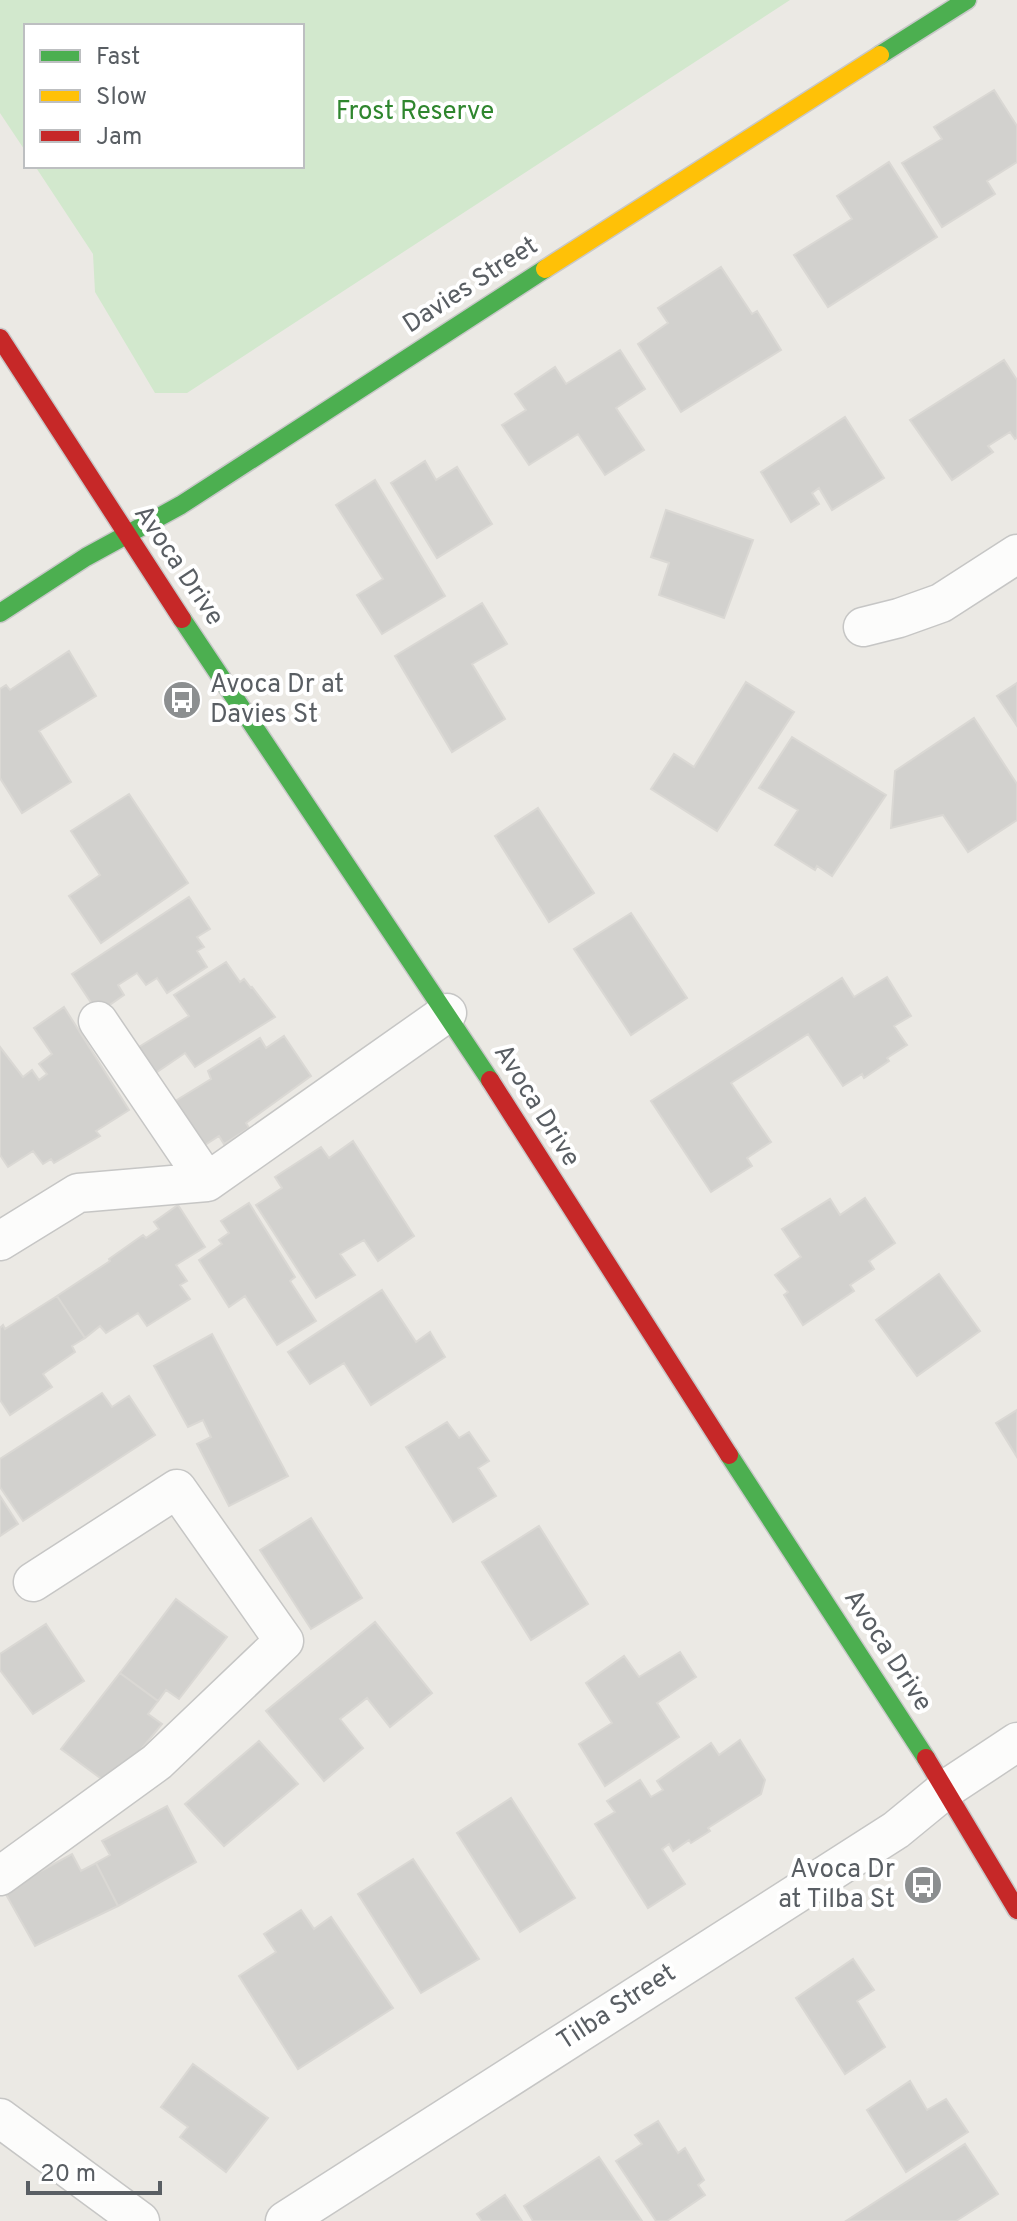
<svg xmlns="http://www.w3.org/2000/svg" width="1017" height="2221" font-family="Overpass,sans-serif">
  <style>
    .green { fill: #d2e8cd }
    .building { fill: #d2d1ce; stroke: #dad8d4; stroke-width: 2 }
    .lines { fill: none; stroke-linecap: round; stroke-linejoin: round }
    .street-casing { stroke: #c6c6c5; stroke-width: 41 }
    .fast-casing { stroke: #c8c8c8; stroke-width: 21 }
    .slow-casing { stroke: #c8c8c8; stroke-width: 21 }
    .jam-casing { stroke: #c8c8c8; stroke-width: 21 }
    .street { stroke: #fcfcfb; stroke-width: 38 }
    .fast { stroke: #4caf50; stroke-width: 18 }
    .slow { stroke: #ffc107; stroke-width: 18 }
    .jam { stroke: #c62828; stroke-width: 18 }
    .labels { text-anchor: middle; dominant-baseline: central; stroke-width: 8; stroke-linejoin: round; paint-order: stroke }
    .park-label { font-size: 26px; fill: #2f862e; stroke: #fff }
    .street-label { font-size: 26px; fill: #595e63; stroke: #fff }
    .poi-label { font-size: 26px; fill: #595e63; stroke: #fff; text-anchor: start }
  </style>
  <rect width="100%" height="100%" fill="#ebe9e4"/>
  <path class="green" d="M0,0H790L187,393H155L95,292L93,254L35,166H302V26H26V152L0,113Z"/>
  <path class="building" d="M994,90L1017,126V162L987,181L995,194L942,227L902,163L942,139L934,127Z
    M889,162L937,237L828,307L794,255L852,219L837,196Z
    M721,267L752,314L757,311L781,350L681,412L638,344L668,323L658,308Z
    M620,350L645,389L616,408L644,450L605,475L578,434L529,465L502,425L526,410L515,394L555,367L566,384Z
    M1004,360L1017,380V437L1015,439L1010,432L988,446L993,452L952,480L910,420Z
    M845,417L884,478L832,510L819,488L812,493L819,504L791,522L761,472Z
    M425,461L436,480L457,467L492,524L437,558L391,483Z
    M375,480L445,596L382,634L357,595L383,579L336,505Z
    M666,510L753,540L724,618L659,595L669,563L651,557Z
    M482,603L507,644L472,664L505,719L452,752L395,656Z
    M69,651L96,696L39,731L71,782L22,813L0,778V689L6,685L10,690Z
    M746,682L794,712L717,831L651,789L674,754L694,767Z
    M1017,683V726L997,696Z
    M974,718L1017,784V820L968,852L943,815L891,828L895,771Z
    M792,737L886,795L832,876L817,866L815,870L775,845L798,810L759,788Z
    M129,794L188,883L101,943L69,896L100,875L71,831Z
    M538,808L594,893L549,922L495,836Z
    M189,897L210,929L197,937L204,947L197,951L207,967L167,993L157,978L146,985L137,973L118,985L124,995L98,1013L72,974Z
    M631,913L687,998L631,1035L574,949Z
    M226,962L240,982L244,979L251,988L252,987L275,1017L195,1067L185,1053L151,1076L134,1050L189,1016L174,995Z
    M887,977L911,1016L894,1026L907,1045L887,1058L889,1061L864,1078L862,1074L843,1086L808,1034L731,1083L771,1142L747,1158L752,1166L711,1192L651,1101L842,978L854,997Z
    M64,1007L129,1110L96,1131L100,1136L54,1163L51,1159L43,1164L33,1151L8,1167L0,1155V1047L23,1077L32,1070L39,1080L47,1074L39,1064L52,1054L34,1028Z
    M284,1036L311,1076L246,1123L249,1128L224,1144L219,1136L202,1147L172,1103L211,1079L208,1071L260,1038L266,1048Z
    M353,1141L414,1236L378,1261L364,1240L340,1254L355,1275L316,1298L256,1205L282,1188L275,1177L321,1147L329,1158Z
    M865,1198L895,1243L869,1261L874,1269L850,1285L854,1291L803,1325L784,1295L788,1292L775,1275L801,1257L782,1229L830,1199L840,1215Z
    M249,1203L295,1277L290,1281L316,1321L277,1345L245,1296L229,1307L199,1260L222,1244L219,1240L229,1233L221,1221Z
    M178,1205L205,1247L176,1265L187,1281L180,1285L190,1299L147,1326L138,1313L106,1333L100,1326L85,1338L57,1296L110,1261L109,1259L143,1235L146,1238L159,1229L154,1222Z
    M939,1274L980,1331L917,1376L876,1320Z
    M382,1290L416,1342L430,1332L445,1357L371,1405L344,1363L310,1384L288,1352Z
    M57,1296L85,1338L72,1346L75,1352L43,1374L52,1387L10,1415L0,1400V1328L3,1325L5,1329Z
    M212,1334L288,1476L229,1506L197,1444L211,1437L203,1420L188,1427L154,1366Z
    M102,1393L112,1407L129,1396L155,1435L23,1521L0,1487V1459Z
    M1017,1410V1457L996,1423Z
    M447,1422L459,1438L469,1432L489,1461L478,1468L496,1496L453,1522L406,1447Z
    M0,1496L18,1524L0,1536Z
    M311,1518L362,1598L311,1629L260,1550Z
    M539,1526L588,1604L531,1640L482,1562Z
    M176,1599L227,1637L179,1699L166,1690L158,1701L120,1673Z
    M375,1622L432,1693L390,1727L367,1698L340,1719L363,1748L324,1781L266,1711Z
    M46,1624L84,1681L33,1714L0,1670V1654Z
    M680,1652L696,1677L657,1703L679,1737L605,1786L579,1744L612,1723L586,1683L624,1656L639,1677Z
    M120,1673L158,1701L148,1714L162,1724L111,1786L61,1749Z
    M740,1740L765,1780L761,1794L708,1828L710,1831L691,1843L689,1840L673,1851L669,1844L662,1849L685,1884L648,1908L595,1824L615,1812L607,1801L640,1780L651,1797L663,1790L657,1781L711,1743L719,1755Z
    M259,1741L298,1784L224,1846L185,1804Z
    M511,1798L575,1898L520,1932L457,1833Z
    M167,1806L196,1862L118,1906L96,1863L110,1855L102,1841Z
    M72,1854L81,1871L96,1863L118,1906L35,1946L4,1891Z
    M413,1859L479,1959L421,1993L358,1894Z
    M301,1910L314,1929L331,1917L393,2008L298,2069L239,1976L276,1952L264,1934Z
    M853,1959L874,1990L857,2001L885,2047L845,2074L796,1998Z
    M193,2064L268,2118L226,2172L180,2137L188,2127L161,2107Z
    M910,2081L927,2110L946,2099L968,2132L906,2172L867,2110Z
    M658,2121L678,2153L685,2148L704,2180L698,2185L705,2195L667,2221H656L616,2161L642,2144L635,2135Z
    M965,2144L998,2194L956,2221H846Z
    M599,2157L642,2221H533L524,2206Z
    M505,2195L522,2221H482L477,2214Z"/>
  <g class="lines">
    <defs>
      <path id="street" d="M863,627L899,618L941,603L1017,554
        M98,1021L207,1182
        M0,1241L78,1193L207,1182L447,1013
        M0,1876L157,1762L284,1641L177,1489L33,1582
        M0,2118L140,2221
        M285,2221L896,1830L946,1789L1017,1742"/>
      <path id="fast" d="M880,55L967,0
        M0,613L86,557L181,505L545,269
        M182,619L490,1080
        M729,1455L926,1758"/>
      <path id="slow" d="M545,269L880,55"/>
      <path id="jam" d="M0,338L182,619
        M490,1080L729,1455
        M926,1758L1017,1910"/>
    </defs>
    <use href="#street" class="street-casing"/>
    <use href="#fast" class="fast-casing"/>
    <use href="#slow" class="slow-casing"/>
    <use href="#jam" class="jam-casing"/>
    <use href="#street" class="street"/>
    <use href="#fast" class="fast"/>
    <use href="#slow" class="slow"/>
    <use href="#jam" class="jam"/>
  </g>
  <defs>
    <symbol id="bus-disc" viewBox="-11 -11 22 22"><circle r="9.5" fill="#8c8f90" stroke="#fff"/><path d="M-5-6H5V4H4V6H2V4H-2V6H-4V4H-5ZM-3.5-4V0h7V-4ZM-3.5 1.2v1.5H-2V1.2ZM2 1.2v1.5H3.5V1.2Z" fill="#fff"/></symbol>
  </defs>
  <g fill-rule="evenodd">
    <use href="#bus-disc" x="160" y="678" width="44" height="44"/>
    <use href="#bus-disc" x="901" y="1863" width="44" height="44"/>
  </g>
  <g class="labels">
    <g class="park-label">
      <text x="415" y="112">Frost Reserve</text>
    </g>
    <g class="street-label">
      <text transform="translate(471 286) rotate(-33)">Davies Street</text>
      <text transform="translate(178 566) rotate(56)">Avoca Drive</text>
      <text transform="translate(536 1106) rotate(58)">Avoca Drive</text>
      <text transform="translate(887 1651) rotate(57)">Avoca Drive</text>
      <text transform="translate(617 2008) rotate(-33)">Tilba Street</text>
    </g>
    <g class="poi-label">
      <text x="210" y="685">Avoca Dr at<tspan x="210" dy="30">Davies St</tspan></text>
      <text x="895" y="1870" text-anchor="end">Avoca Dr<tspan x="895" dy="30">at Tilba St</tspan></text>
    </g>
  </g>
  <rect x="24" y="24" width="280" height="144" fill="#ffffff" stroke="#bdbfc1" stroke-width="2"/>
  <rect x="40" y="50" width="40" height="12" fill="#4caf50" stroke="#bdbfc1" stroke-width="2"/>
  <text x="96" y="64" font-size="24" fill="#595e63">Fast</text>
  <rect x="40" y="90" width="40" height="12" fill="#ffc107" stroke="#bdbfc1" stroke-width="2"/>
  <text x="96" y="104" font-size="24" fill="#595e63">Slow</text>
  <rect x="40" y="130" width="40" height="12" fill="#c62828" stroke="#bdbfc1" stroke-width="2"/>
  <text x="96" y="144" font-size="24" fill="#595e63">Jam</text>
  <path d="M28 2181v12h132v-12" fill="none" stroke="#595e63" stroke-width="4"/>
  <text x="40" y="2181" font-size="24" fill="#595e63" stroke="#ffffff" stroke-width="6" paint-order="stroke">20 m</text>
</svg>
